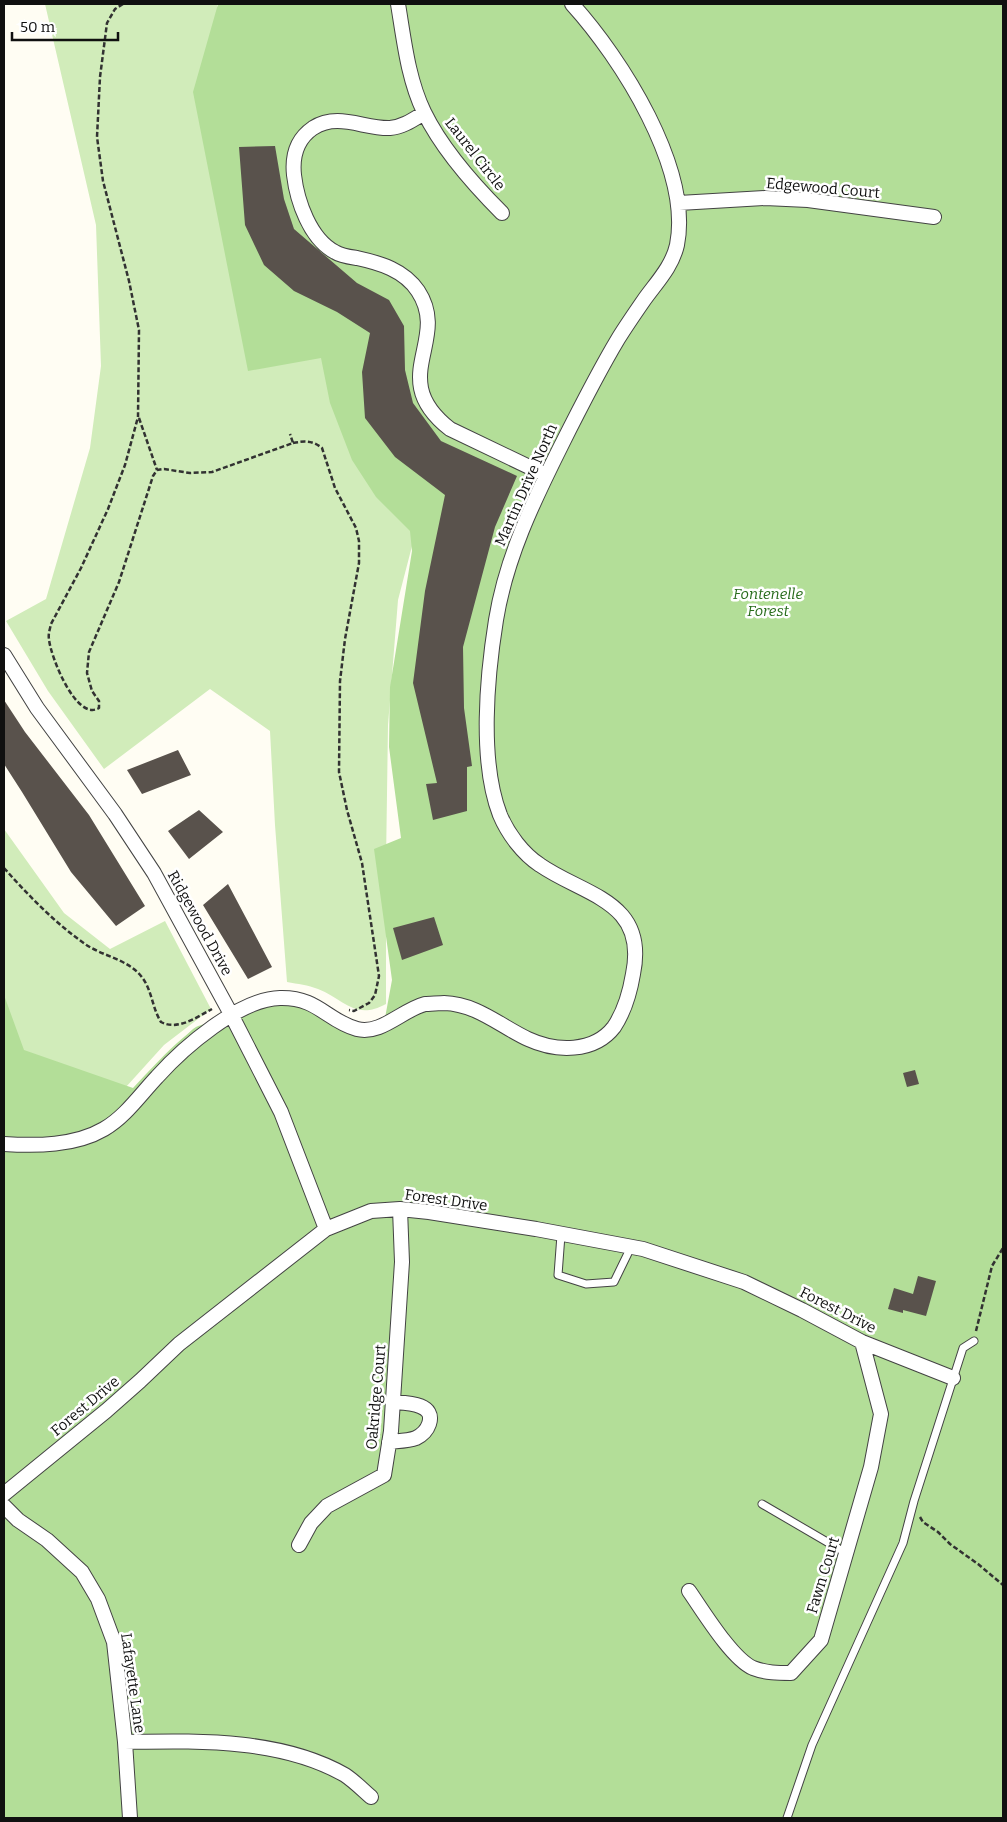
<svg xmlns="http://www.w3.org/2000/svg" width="1007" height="1822" font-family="Bitter,serif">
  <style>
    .green { fill: #d1ecba }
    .forest { fill: #b3de98 }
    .building { fill: #59524c }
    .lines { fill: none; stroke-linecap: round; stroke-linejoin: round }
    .lane-casing { stroke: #434343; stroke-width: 9 }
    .street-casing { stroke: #434343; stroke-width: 16 }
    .path { stroke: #323232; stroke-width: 2.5; stroke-dasharray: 5 2.5; stroke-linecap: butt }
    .lane { stroke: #fff; stroke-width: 7 }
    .street { stroke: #fff; stroke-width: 14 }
    .labels { text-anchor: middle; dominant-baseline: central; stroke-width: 5; stroke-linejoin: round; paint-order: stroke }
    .street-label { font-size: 15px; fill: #101010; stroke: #fff }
    .park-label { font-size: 15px; font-style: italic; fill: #286c1c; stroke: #fff }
  </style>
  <rect width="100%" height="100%" fill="#fffdf3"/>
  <path class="green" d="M45,4H217L218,130L284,305L424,500L398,600L388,725L386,863V1004C355,1021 344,999 318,989C308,985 298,984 287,982L275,825L270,731L210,689L104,769L48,691L6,621L46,599L90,448L101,366L96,225Z
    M4,829L64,913L110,949L165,921L211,1009L164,1045L126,1087L4,1048Z"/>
  <path class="forest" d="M218,4H1003V1818H4V995L24,1050L133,1088C150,1070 166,1052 184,1037C188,1034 192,1029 196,1027C202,1024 209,1024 214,1021C243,1007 268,984 302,994C324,1000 349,1027 371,1024C375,1023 381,1020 385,1018L392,980L374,849L401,838L389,747L390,687L412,551L410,531L376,497L352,460L330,403L321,358L248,371L193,92Z"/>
  <path class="building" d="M275,146L284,199L294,229L357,283L389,300L404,326L405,370L413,403L441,441L517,476L495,527L463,647L464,708L472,766L467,767V811L433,820L426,784L437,783L413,683L425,591L445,495L395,457L365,418L362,372L370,333L337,312L294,291L264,265L245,225L239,147Z
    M4,700L25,732L89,815L145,906L116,926L71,872L22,792L4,764Z
    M178,750L191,775L142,794L127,770Z
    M199,810L223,832L189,859L168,831Z
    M228,884L272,967L248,979L203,905Z
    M434,917L443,945L402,960L393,928Z
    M915,1070L919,1084L907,1087L903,1073Z
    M918,1276L936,1281L926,1316L903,1310V1313L888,1309L894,1288L913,1294Z"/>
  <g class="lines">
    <defs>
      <path id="lane" d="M561,1235L558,1275L586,1284L614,1282L631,1247
        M762,1504L846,1553
        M787,1818L812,1745L903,1543L914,1501L963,1348L974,1341"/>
      <path id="street" d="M398,4C404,40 408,79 424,112C441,147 475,186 502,213
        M424,113C414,119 403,127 390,128C364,129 338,112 313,128C297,139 292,156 294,175C297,201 310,239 335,252C341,256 350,257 357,258C380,263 404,270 418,291C451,341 385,378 450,429L546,475
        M679,203L765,198L808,200L934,217
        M4,655L37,708L115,814L154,873L232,1016L281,1112L326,1229
        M4,1144C36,1146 75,1146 104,1129C125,1117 140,1095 157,1077C183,1048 239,999 280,998C318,997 327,1021 357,1029C381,1035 402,1010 425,1004C428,1004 441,1003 444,1003C477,1004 500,1026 528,1039C556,1052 594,1053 614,1027C624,1012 630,992 633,974C648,901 585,896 540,865C523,854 508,834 500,815C479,761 487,676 496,620C506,558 533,502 561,446C579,410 597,374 618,339C626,326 635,313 644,300C656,283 672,267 677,245C692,169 621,58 572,4
        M389,1442C398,1441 408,1441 416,1438C422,1435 427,1430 429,1424C436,1403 406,1403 393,1402
        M4,1494L106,1411L140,1381L179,1344L326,1229L371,1211L400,1209L429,1212L536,1229L643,1249L744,1282L802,1310L862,1342L953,1378
        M4,1506L18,1520L47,1540L82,1572L98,1599L114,1642L125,1742L130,1818
        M299,1545L311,1523L327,1506L384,1475L391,1431L402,1262L400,1209
        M689,1591C703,1611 732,1659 753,1668C766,1673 778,1673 791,1673L821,1640L871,1467L881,1414L862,1342
        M125,1742C197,1741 280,1738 345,1775C354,1781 363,1790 371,1797"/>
    </defs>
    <use href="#lane" class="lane-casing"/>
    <use href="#street" class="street-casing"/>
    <path class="path" d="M123,4L115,9L107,23L100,77L97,137L103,181L129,281L139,330L138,417L125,465L108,509L81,568L51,624C50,629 48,634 49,639C50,655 76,722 99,708V701L92,691L87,673L89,652L119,582L153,476L157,470L164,469L190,473L212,472L293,443L290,434
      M139,418L157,470
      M293,443C304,441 312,440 322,448L335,488L356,528L359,541V563L345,639L340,681L339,772L347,810L362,863L379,976L375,995L369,1003L354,1011L349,1010
      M4,868C28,895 55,923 85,944C102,956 127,959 141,976C152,989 152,1008 161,1022C178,1031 197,1017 212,1009
      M976,1331L992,1266L1003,1248
      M920,1517L923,1522L938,1532L950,1544L978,1564L1003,1585"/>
    <use href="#lane" class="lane"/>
    <use href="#street" class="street"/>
  </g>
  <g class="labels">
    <g class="street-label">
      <text transform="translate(475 154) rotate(52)">Laurel Circle</text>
      <text transform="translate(823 188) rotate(5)">Edgewood Court</text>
      <text transform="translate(526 485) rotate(-66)">Martin Drive North</text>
      <text transform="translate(200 923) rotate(61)">Ridgewood Drive</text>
      <text transform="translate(446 1200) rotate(8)">Forest Drive</text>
      <text transform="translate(838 1310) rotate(27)">Forest Drive</text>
      <text transform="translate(376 1397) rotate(-85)">Oakridge Court</text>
      <text transform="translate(85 1406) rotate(-40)">Forest Drive</text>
      <text transform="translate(823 1575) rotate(-73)">Fawn Court</text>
      <text transform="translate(133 1683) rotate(82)">Lafayette Lane</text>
    </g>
    <g class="park-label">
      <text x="768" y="594">Fontenelle<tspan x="768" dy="17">Forest</tspan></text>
    </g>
  </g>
  <rect width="1007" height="1822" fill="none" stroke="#101010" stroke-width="10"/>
  <path d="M12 32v8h106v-8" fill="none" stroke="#101010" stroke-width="2.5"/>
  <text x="20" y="32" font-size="15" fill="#101010" stroke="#ffffff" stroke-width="4" paint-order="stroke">50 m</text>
</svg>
